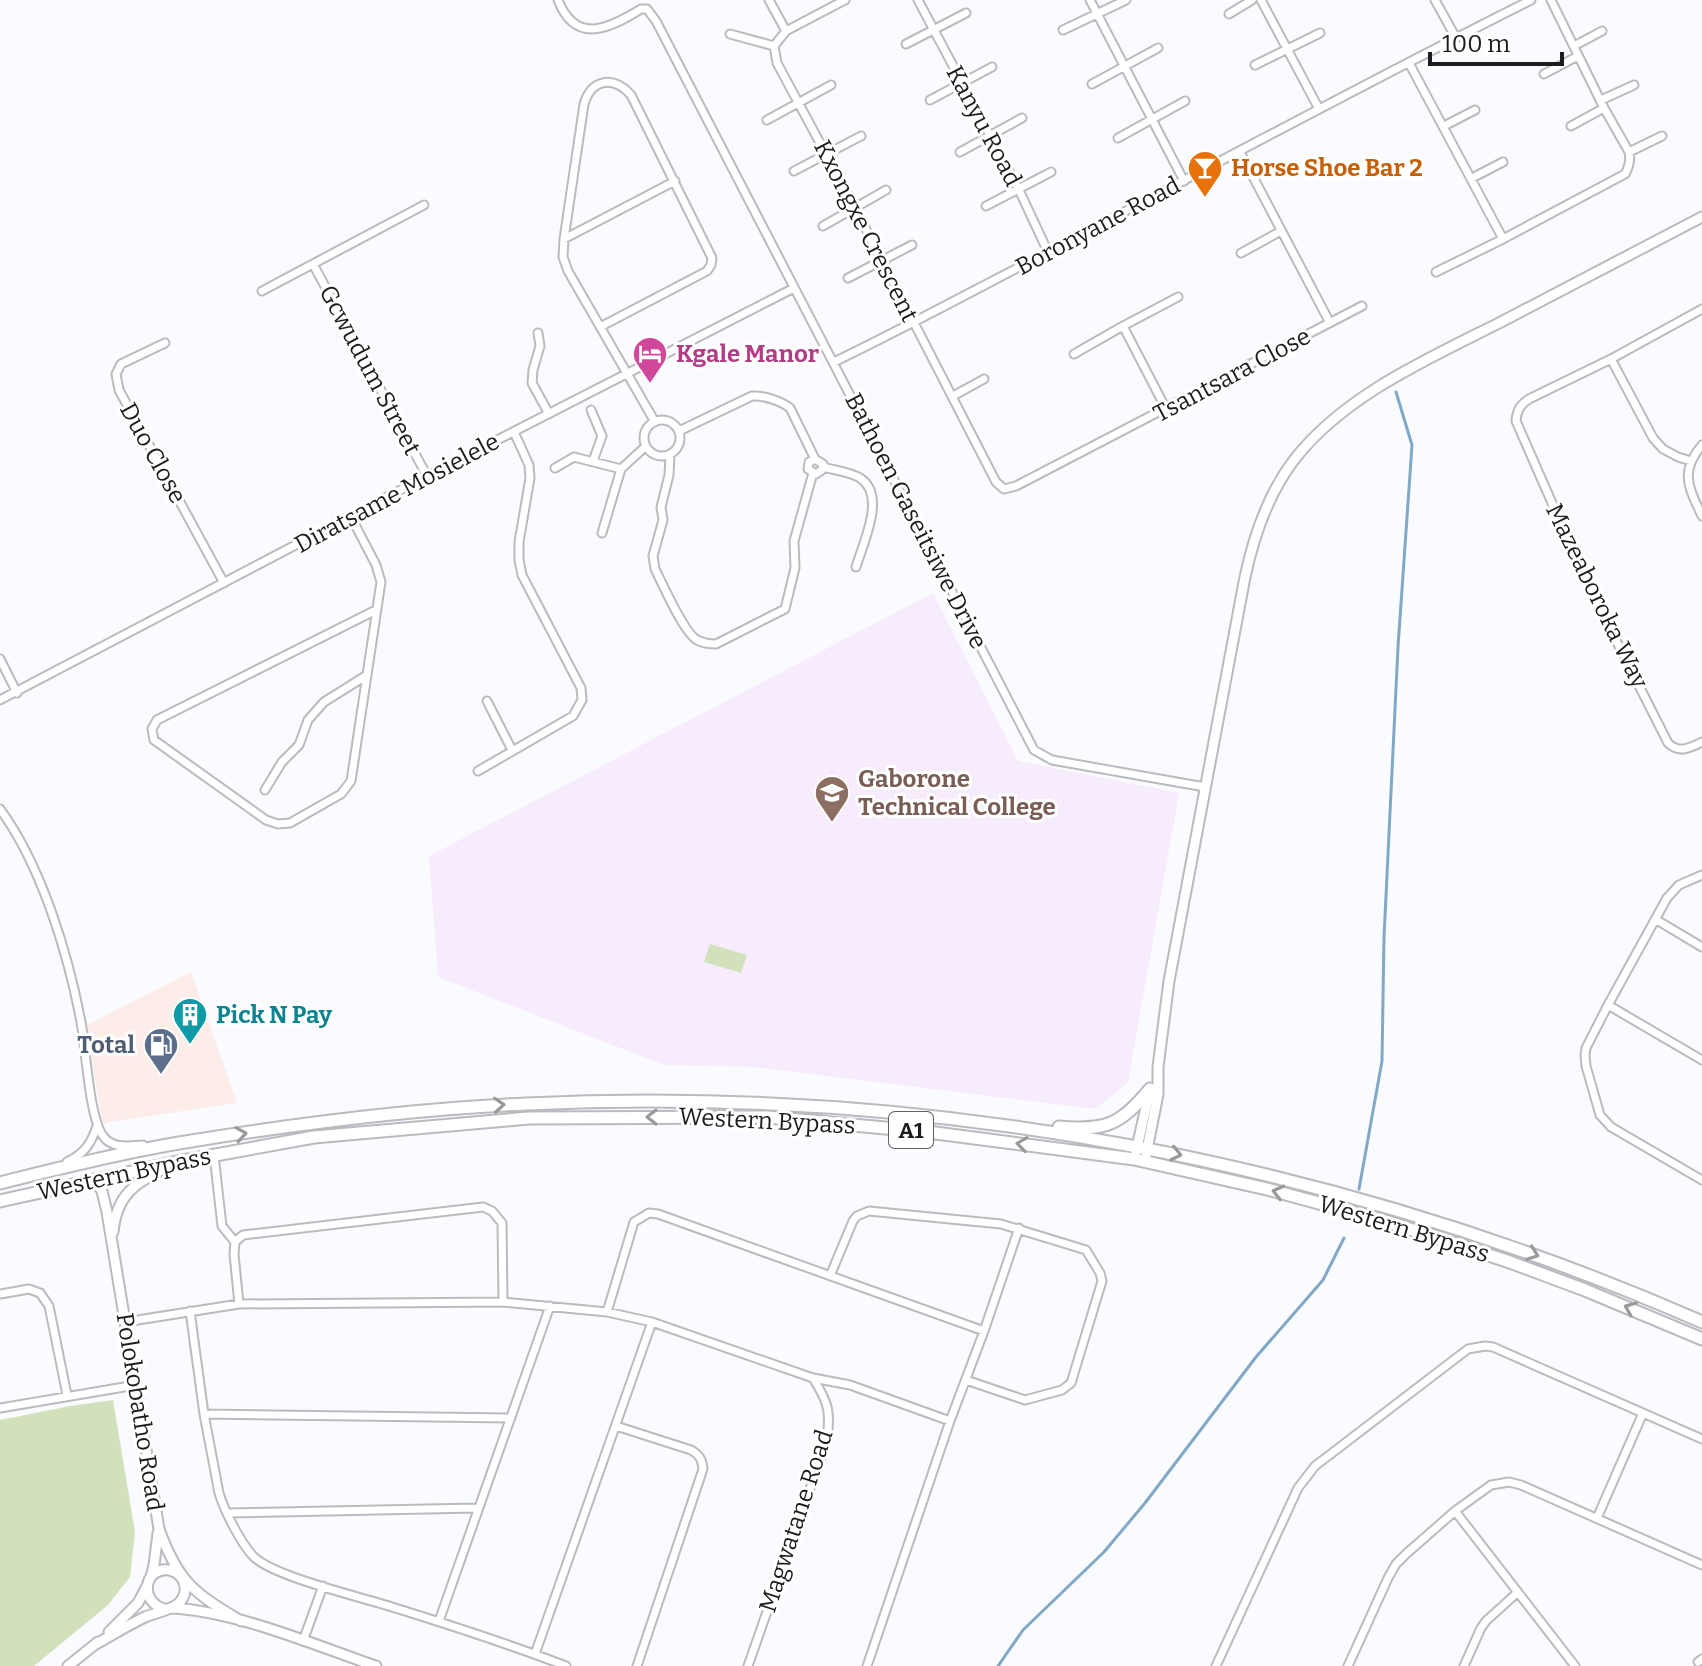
<svg xmlns="http://www.w3.org/2000/svg" width="1702" height="1666" font-family="Bitter,serif">
  <style>
    .commercial { fill: #fcede8 }
    .education { fill: #f7ecfc }
    .green { fill: #d1e1bb }
    .lines { fill: none; stroke-linecap: round; stroke-linejoin: round }
    .stream { stroke: #82a8c7; stroke-width: 3 }
    .minor-casing { stroke: #b9bbc0; stroke-width: 11 }
    .tertiary-casing { stroke: #b9bbc0; stroke-width: 13 }
    .trunk-casing { stroke: #b9bbc0; stroke-width: 15 }
    .minor { stroke: #fff; stroke-width: 7 }
    .tertiary { stroke: #fff; stroke-width: 9 }
    .trunk { stroke: #fff; stroke-width: 11 }
    .oneway { stroke: #99999a }
    .labels { text-anchor: middle; dominant-baseline: central; stroke-width: 6; stroke-linejoin: round; paint-order: stroke }
    .shield { fill: #fff; stroke: #606062; stroke-width: 2 }
    .shield-label { font-size: 22px; font-weight: bold; fill: #1c1c1e }
    .street-label { font-size: 24px; fill: #1c1c1e; stroke: #fff }
    .food-label { font-size: 24px; font-weight: bold; fill: #c56008; stroke: #fff; text-anchor: start }
    .hotel-label { font-size: 24px; font-weight: bold; fill: #b23c85; stroke: #fff; text-anchor: start }
    .education-label { font-size: 24px; font-weight: bold; fill: #785e54; stroke: #fff; text-anchor: start }
    .culture-label { font-size: 24px; font-weight: bold; fill: #0d838f; stroke: #fff; text-anchor: start }
    .service-label { font-size: 24px; font-weight: bold; fill: #4e5e75; stroke: #fff; text-anchor: end }
  </style>
  <rect width="100%" height="100%" fill="#f9fbff"/>
  <path class="commercial" d="M191,972L237,1103L102,1123L87,1025Z"/>
  <path class="education" d="M933,593L1018,761L1179,793L1128,1082L1096,1109L753,1067L664,1065L438,977L429,856Z"/>
  <path class="green" d="M710,944L747,955L741,973L704,962Z
    M113,1400L135,1532L130,1577L108,1605L34,1666H0V1420L70,1406Z"/>
  <g class="lines">
    <path class="stream" d="M1359,1189L1382,1061L1384,937L1398,647L1412,445L1396,392
      M998,1666L1023,1630L1104,1552L1145,1503L1256,1357L1323,1280L1344,1238"/>
    <defs>
      <path id="minor" d="M558,0C576,46 610,28 641,9H647L656,21L1034,750L1052,760L1205,787
        M769,0L786,31
        M845,0L786,31L774,46L777,63L855,208L996,482L1004,489L1016,486L1362,306
        M918,0L1019,190L1048,252
        M1090,0L1184,181
        M1261,0L1319,109
        M1435,0L1456,38
        M1229,14L1252,0
        M1063,30L1126,0
        M730,34L774,46
        M906,44L966,13
        M1574,46L1602,31
        M1409,63L1503,239
        M1255,65L1320,33
        M1544,74L1578,56
        M1092,84L1158,48
        M930,100L992,67
        M1601,100L1634,85
        M767,120L831,85
        M1444,126L1475,110
        M1571,126L1604,108
        M1118,138L1185,101
        M960,152L1022,118
        M1240,152L1330,323
        M1629,152L1662,136
        M794,171L861,136
        M1472,178L1503,162
        M986,206L1051,172
        M823,226L886,190
        M564,239L675,181
        M1241,253L1281,231
        M313,264L427,476
        M1436,272L1503,239L1625,174C1629,167 1631,161 1629,152L1604,108L1551,0
        M848,278L912,245
        M262,291L424,205
        M1702,309L1611,359L1529,399C1520,405 1517,410 1516,421L1588,585L1668,743C1680,754 1689,748 1702,742
        M1123,326L1166,409
        M600,327L707,271L711,265L712,258L631,95C614,76 592,78 584,104L564,239L563,257L568,271L655,422
        M538,333L540,346L533,370L532,383L549,414
        M165,343L121,364L116,374L119,390L224,583
        M1074,354L1123,326L1178,297
        M1611,359L1653,438L1663,449L1678,457L1691,461
        M834,362C907,327 978,288 1050,251C1210,167 1369,81 1531,0
        M953,396L984,379
        M591,410L602,436L593,461
        M644 438a18 18 0 1 1 36 0a18 18 0 1 1-36 0Z
        M679,431L752,396C763,395 781,401 790,408L815,459L823,464L822,470L816,474L808,469L809,462L815,459
        M1702,445C1679,472 1689,488 1702,516
        M670,455L669,475L661,507L663,520L653,556L655,569C663,585 684,633 697,640C703,643 710,644 716,644L785,609L795,568L794,541L813,473
        M823,467C834,470 850,472 860,478C887,495 863,543 856,567
        M555,468L574,457L621,469
        M351,517L376,565L381,582L351,781L341,794L290,823L278,824L266,820L154,740L152,729L157,720L376,610
        M602,533L621,469L646,446
        M0,659L17,693
        M0,700L427,476L794,288
        M487,701L512,750
        M478,771L573,716L582,700L581,688L522,575L519,560V542L530,478L529,465L514,432
        M265,790L282,762L299,745L308,720L324,702L367,675
        M0,809C41,865 68,953 81,1022C86,1048 89,1117 103,1136C112,1149 129,1146 143,1145
        M1702,875L1679,885L1667,898L1608,1005L1586,1048L1585,1055L1586,1066L1600,1115L1611,1127L1702,1180
        M1655,919L1702,947
        M1608,1005L1702,1060
        M214,1155L222,1226L235,1242
        M67,1162C84,1154 91,1144 97,1126
        M830,1276L853,1221L857,1216L869,1211L1001,1224L1086,1250L1100,1273L1102,1281L1071,1383L1062,1390L1025,1400L966,1380
        M0,1294L29,1289L40,1293L49,1306L67,1395
        M239,1304L234,1254L235,1242L243,1235L483,1207L492,1211L502,1223L503,1302
        M190,1311L204,1414L219,1493C224,1510 241,1544 254,1557C275,1577 361,1597 392,1607C450,1625 509,1644 566,1666
        M607,1312L634,1222L649,1213L658,1214L984,1331
        M125,1322L239,1304L503,1302L607,1312L652,1322L813,1378L850,1385L950,1421
        M0,1408L136,1385
        M204,1414L511,1418
        M616,1426L691,1450C700,1455 702,1460 703,1469L637,1666
        M1455,1511L1575,1666
        M227,1513L477,1508
        M1597,1518L1643,1413
        M439,1621L550,1306
        M303,1641L323,1586
        M535,1654L652,1322
        M1698,1662L1702,1659
        M748,1666L827,1440C831,1411 828,1402 813,1378
        M867,1666L950,1421L984,1331L1019,1228
        M1216,1666L1298,1488L1315,1466L1468,1349L1485,1346L1493,1347L1702,1439
        M1348,1666L1388,1578L1396,1564L1406,1554L1455,1511L1491,1485L1509,1482L1521,1485L1702,1565
        M1464,1666L1481,1628L1486,1621L1518,1592"/>
      <path id="tertiary" d="M1136,1152L1150,1089
        M1146,1155L1158,1094V1067L1169,981L1245,577C1254,535 1268,494 1294,460C1344,395 1430,358 1501,322C1568,287 1635,252 1702,217
        M94,1179L102,1191L107,1212L159,1529C178,1582 194,1593 241,1621
        M113,1232C117,1193 135,1184 167,1167
        M151,1577L154,1565L158,1533
        M171,1608C236,1611 314,1645 376,1666
        M109,1632L138,1603L147,1586
        M96,1644C112,1635 128,1625 145,1617C154,1613 172,1610 179,1603C185,1597 187,1588 183,1580C180,1575 175,1571 169,1570C144,1567 138,1602 165,1609
        M68,1666L98,1642"/>
      <path id="trunk" d="M1059,1127C1106,1131 1120,1125 1150,1089
        M0,1183C59,1168 119,1153 179,1143C294,1124 410,1109 526,1104C929,1085 1333,1160 1702,1322
        M0,1201L177,1162L314,1137L529,1118L767,1117L928,1132L1134,1159L1271,1190L1385,1221L1507,1261L1585,1290L1702,1339"/>
    </defs>
    <use href="#minor" class="minor-casing"/>
    <use href="#tertiary" class="tertiary-casing"/>
    <use href="#trunk" class="trunk-casing"/>
    <use href="#minor" class="minor"/>
    <use href="#tertiary" class="tertiary"/>
    <use href="#trunk" class="trunk"/>
  </g>
  <defs><path id="oneway-chevron" d="M-2-3.5L2.5 0L-2 3.5" fill="none" stroke-width="1.6" stroke-linecap="round" stroke-linejoin="round" transform="scale(2)"/></defs>
  <g class="oneway">
    <use href="#oneway-chevron" transform="translate(499 1105) rotate(-4)"/>
    <use href="#oneway-chevron" transform="translate(652 1117) rotate(180)"/>
    <use href="#oneway-chevron" transform="translate(241 1134) rotate(-9)"/>
    <use href="#oneway-chevron" transform="translate(1022 1144) rotate(-172)"/>
    <use href="#oneway-chevron" transform="translate(1176 1154) rotate(12)"/>
    <use href="#oneway-chevron" transform="translate(1278 1192) rotate(-166)"/>
    <use href="#oneway-chevron" transform="translate(1533 1254) rotate(20)"/>
    <use href="#oneway-chevron" transform="translate(1630 1308) rotate(-158)"/>
  </g>
  <defs>
    <symbol id="bar-pin" viewBox="-11 -11 22 30"><path d="M0 17L-7.5 6A9.5 9.5 0 1 1 7.5 6Z" fill="#e8710a" stroke="#fff"/><path d="M-6-5H6L.8 .8V4.5H3.5V6h-7V4.5H-.8V.8Z" fill="#fff"/></symbol>
    <symbol id="hotel-pin" viewBox="-11 -11 22 30"><path d="M0 17L-7.5 6A9.5 9.5 0 1 1 7.5 6Z" fill="#d1479c" stroke="#fff"/><path d="M-6-4.5h1.5V1H6V5H4.5V3h-9V5H-6ZM-4 0a1.8 1.8 0 1 1 3.6 0ZM.5 0V-2.5h3Q6-2.5 6 0Z" fill="#fff"/></symbol>
    <symbol id="university-pin" viewBox="-11 -11 22 30"><path d="M0 17L-7.5 6A9.5 9.5 0 1 1 7.5 6Z" fill="#8d6e63" stroke="#fff"/><path d="M0-5L7-2L0 1L-7-2ZM-4 1L0 2.5L4 1V4Q0 6-4 4Z" fill="#fff"/></symbol>
    <symbol id="building-pin" viewBox="-11 -11 22 30"><path d="M0 17L-7.5 6A9.5 9.5 0 1 1 7.5 6Z" fill="#0f9aa8" stroke="#fff"/><path d="M-4-6H4V6H1V3H-1V6H-4ZM-2.5-4.3h1.7v1.8h-1.7ZM.8-4.3h1.7v1.8H.8ZM-2.5-1h1.7V.8h-1.7ZM.8-1h1.7V.8H.8Z" fill="#fff"/></symbol>
    <symbol id="fuel-pin" viewBox="-11 -11 22 30"><path d="M0 17L-7.5 6A9.5 9.5 0 1 1 7.5 6Z" fill="#5c6f8a" stroke="#fff"/><path d="M-5.5-6h7V0h2V4h1.3V-2.5L3-4.5l.8-.8L6-3V5H2.5V1h-1V6h-7ZM-4.2-4.7v3.2H.2V-4.7Z" fill="#fff"/></symbol>
  </defs>
  <g fill-rule="evenodd">
    <use href="#bar-pin" x="1185" y="148" width="40" height="54"/>
    <use href="#hotel-pin" x="630" y="334" width="40" height="54"/>
    <use href="#university-pin" x="812" y="773" width="40" height="54"/>
    <use href="#building-pin" x="170" y="995" width="40" height="54"/>
    <use href="#fuel-pin" x="141" y="1025" width="40" height="54"/>
  </g>
  <g class="labels">
    <rect class="shield" x="889" y="1112" width="44" height="36" rx="6"/>
    <g class="shield-label">
      <text x="911" y="1130">A1</text>
    </g>
    <g class="street-label">
      <text transform="translate(984 126) rotate(62)">Kanyu Road</text>
      <text transform="translate(1098 226) rotate(-28)">Boronyane Road</text>
      <text transform="translate(866 231) rotate(63)">Kxongxe Crescent</text>
      <text transform="translate(370 370) rotate(62)">Gcwudum Street</text>
      <text transform="translate(1232 375) rotate(-28)">Tsantsara Close</text>
      <text transform="translate(153 453) rotate(61)">Duo Close</text>
      <text transform="translate(397 493) rotate(-28)">Diratsame Mosielele</text>
      <text transform="translate(916 521) rotate(63)">Bathoen Gaseitsiwe Drive</text>
      <text transform="translate(1597 596) rotate(64)">Mazeaboroka Way</text>
      <text transform="translate(767 1121) rotate(3)">Western Bypass</text>
      <text transform="translate(124 1174) rotate(-12)">Western Bypass</text>
      <text transform="translate(1404 1229) rotate(17)">Western Bypass</text>
      <text transform="translate(140 1412) rotate(81)">Polokobatho Road</text>
      <text transform="translate(796 1521) rotate(-72)">Magwatane Road</text>
    </g>
    <g class="food-label">
      <text x="1231" y="168">Horse Shoe Bar 2</text>
    </g>
    <g class="hotel-label">
      <text x="676" y="354">Kgale Manor</text>
    </g>
    <g class="education-label">
      <text x="858" y="779">Gaborone<tspan x="858" dy="28">Technical College</tspan></text>
    </g>
    <g class="culture-label">
      <text x="216" y="1015">Pick N Pay</text>
    </g>
    <g class="service-label">
      <text x="135" y="1045">Total</text>
    </g>
  </g>
  <path d="M1430 52v12h132v-12" fill="none" stroke="#1c1c1e" stroke-width="4"/>
  <text x="1442" y="52" font-size="24" fill="#1c1c1e" stroke="#ffffff" stroke-width="6" paint-order="stroke">100 m</text>
</svg>
